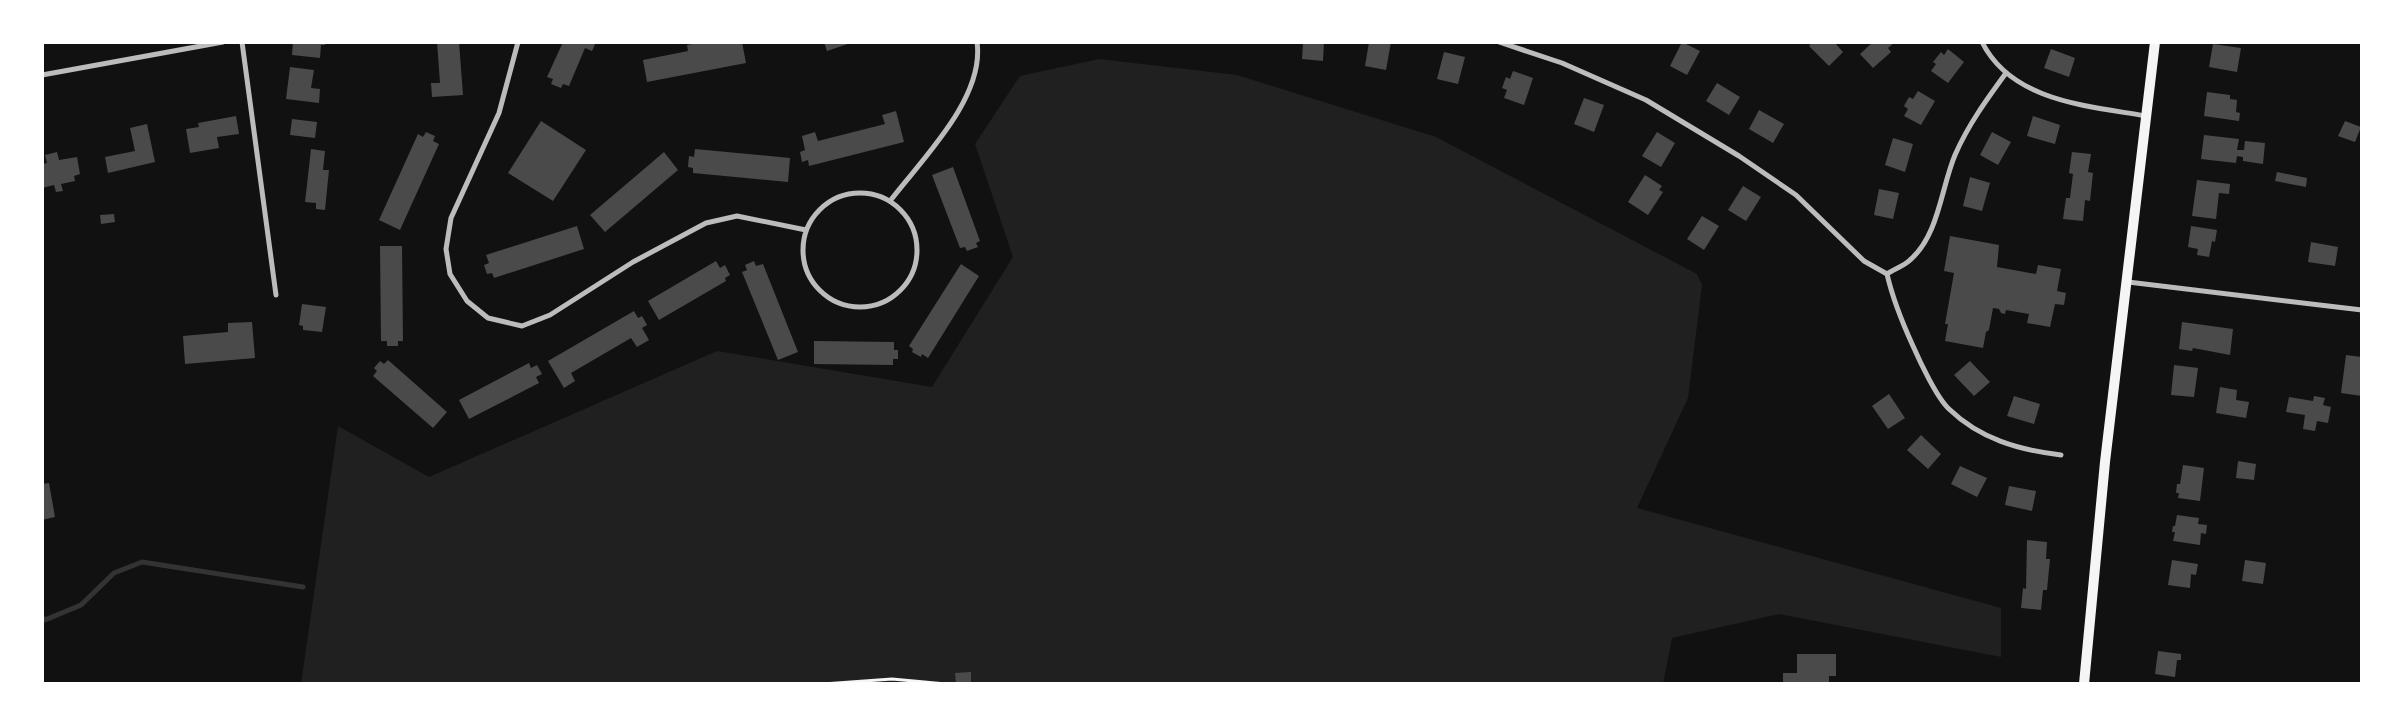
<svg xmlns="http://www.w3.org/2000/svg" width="2404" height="726" font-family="Inter,sans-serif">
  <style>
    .green { fill: #202020 }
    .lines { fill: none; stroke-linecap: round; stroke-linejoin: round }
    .stream { stroke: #333; stroke-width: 5 }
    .building { fill: #4a4a4a }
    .path { stroke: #f5f5f5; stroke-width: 3 }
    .minor { stroke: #bcbcbc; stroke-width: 5 }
    .secondary { stroke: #f5f5f5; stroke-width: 10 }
  </style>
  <rect width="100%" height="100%" fill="#111"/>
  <path class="green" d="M1099,59L1237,75L1436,137L1697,274L1702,285L1688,398L1637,508L2001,608V657L1779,614L1672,638L1663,684H301L338,426L429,477L717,351L932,387L1013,257L975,144L1020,76Z"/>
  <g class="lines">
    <path class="stream" d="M42,617L45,620L81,605L114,573L142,562L303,587"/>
  </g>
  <path class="building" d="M293,42H326L325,45H321L320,58L292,55Z
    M437,42H459L463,95L432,97L431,83H440Z
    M563,42H596L592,51L585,48L569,86L563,84L561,88L551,84L553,79L547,77Z
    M701,42H742L746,63L647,82L643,60L688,51L687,45Z
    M824,42H851V43L827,51Z
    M1303,42H1324L1323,61L1302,59Z
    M1369,42H1391L1386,70L1365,66Z
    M1682,42L1700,51L1687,75L1670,66Z
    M1812,42H1834L1843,52L1829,66L1809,46Z
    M1873,42H1895L1888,48L1891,52L1873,68L1860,54Z
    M2213,44L2241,48L2237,72L2209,67Z
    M1948,49L1964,62L1948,83L1931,71L1936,64L1933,62L1941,52L1944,55Z
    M2051,49L2075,58L2069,77L2044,68Z
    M1444,52L1465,57L1458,84L1437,79Z
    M290,67L314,70L311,88L320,89L319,103L286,99Z
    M1513,71L1533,78L1524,105L1504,98L1507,90L1502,88L1506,77L1510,79Z
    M1717,83L1740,97L1729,115L1706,101Z
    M1918,91L1935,101L1921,125L1904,116L1908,109L1904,106L1909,97L1913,99Z
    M2207,92L2230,95V99L2237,100L2236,112L2240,113L2239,121L2204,116Z
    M1584,98L1604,105L1594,132L1574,124Z
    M1759,110L1784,124L1773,143L1749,129Z
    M896,111L904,142L809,166L808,160L802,162L800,152L805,150L802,136L815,132L818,141L885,124L882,115Z
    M236,116L239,134L217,137L219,148L190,153L186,129L199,127L198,123Z
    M2033,116L2060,125L2055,144L2027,136Z
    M292,119L317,122L315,138L290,135Z
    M541,121L586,150L553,201L508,173Z
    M2345,121L2361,127L2355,142L2338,136Z
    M147,124L155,162L108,173L105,157L135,151L130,128Z
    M426,132L435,136L433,141L439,144L400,230L379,220L418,134L423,137Z
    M1657,132L1675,143L1661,167L1642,156Z
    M1992,132L2011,142L1998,165L1980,155Z
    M2204,135L2239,139L2237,150H2244L2245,141L2265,143L2263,164L2243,161V157L2237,156L2236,163L2201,159Z
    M1893,138L1913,144L1905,172L1885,165Z
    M311,149L325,151L323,170H329L325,210L316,209V203L305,202Z
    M695,149L790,158L788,182L693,173V168L688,167L689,156L694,157Z
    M57,152L59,160L77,157L80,174L74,176L75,181L61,184L63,191L56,192L54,185L42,188V164L47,163L45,155Z
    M664,152L678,170L605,232L590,215Z
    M2072,152L2091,154L2088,172L2093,173L2090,201L2085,200L2083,221L2063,219L2066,198H2070L2073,174L2069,173Z
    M953,167L980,241L976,243L978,247L967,251L965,247L960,248L932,175Z
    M2277,172L2307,178L2306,187L2275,181Z
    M1645,175L1662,186L1659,190L1663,192L1648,215L1628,202Z
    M1970,177L1990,183L1982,211L1963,206Z
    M2197,180L2230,184L2229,194L2219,193L2216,219L2192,216Z
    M1743,186L1761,197L1746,221L1728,210Z
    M1879,189L1899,193L1893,219L1874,215Z
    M114,214L115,222L101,224L100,215Z
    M1702,216L1719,226L1704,250L1687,239Z
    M577,226L584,249L494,278L492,273L487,274L484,265L489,263L486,255Z
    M2191,226L2217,230L2215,242L2212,241L2209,257L2197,255L2198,249L2188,247Z
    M1950,236L1999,245L1997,267L2036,274L2038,265L2061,269L2057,291L2066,293L2064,305L2055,304L2050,327L2027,323L2029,314L2006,310L2005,314L2001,313L1999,309L1993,308L1989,330L1986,332L1983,348L1945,341L1948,324H1945L1954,273L1944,271Z
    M2311,242L2338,247L2335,266L2308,262Z
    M380,246H402L403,341H398V346H387V341H381Z
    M716,261L720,268L725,265L730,275L725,278L726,281L659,320L648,301Z
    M754,261L756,266L763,264L798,352L778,360L742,272L747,270L745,265Z
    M961,264L979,276L928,358L922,354L921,357L912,352L913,349L909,346Z
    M302,304L326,307L322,332L303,330V326L299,325Z
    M634,311L638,318L642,316L647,325L642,328L649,340L637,347L631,338L571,373L575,381L564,388L548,361Z
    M252,322L255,358L185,364L183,336L228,332V323Z
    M2182,322L2233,329L2230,355L2193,348L2192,351L2179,349Z
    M814,341L894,342V350H898V359H893V365L814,364Z
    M2346,355L2362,357V396L2341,393Z
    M388,360L447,412L433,428L373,376L377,371L374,368L380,361L384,364Z
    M1970,361L1990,382L1974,396L1954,375Z
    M529,363L531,368L537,365L542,374L536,377L539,383L469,419L459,400Z
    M2174,365L2198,368L2194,397L2171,395Z
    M2220,387L2237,390L2236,400L2249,402L2246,418L2216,413Z
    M1889,394L1905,418L1888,429L1872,406Z
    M2014,396L2040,404L2034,424L2007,416Z
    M2314,396L2325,398L2323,405L2331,407L2328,423L2317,421L2315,431L2303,429L2305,415L2286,412L2289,397L2313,401Z
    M1921,435L1941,454L1928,469L1907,450Z
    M2238,461L2256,464L2254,480L2236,478Z
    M2183,465L2204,468L2200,501L2178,498L2179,493H2176L2177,484H2180Z
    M1960,466L1987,478L1977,497L1951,484Z
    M49,483L55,517L42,520V484Z
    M2009,486L2036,491L2032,511L2005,505Z
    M2177,515L2199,518L2198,524L2207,525L2206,534L2201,533L2200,545L2173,541L2175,532H2172L2173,526H2175Z
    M2027,540L2047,542L2046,559H2050L2047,590H2043L2041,610L2021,608L2023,588L2026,589Z
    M2172,560L2198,564L2196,575L2191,574L2190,588L2168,585Z
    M2245,560L2266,563L2263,584L2242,581Z
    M2158,651L2181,654V660H2177L2175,677L2155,674Z
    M1797,654H1836V676H1829V684H1783V673H1797Z
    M971,672V683H956L955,673Z"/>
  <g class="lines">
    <path class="path" d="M823,684L892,679L946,684"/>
    <path class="minor" d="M242,42L276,295
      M518,42L499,113L451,218L446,249L450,274L467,301L488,318L522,326L550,315L633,262L706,223L737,216L806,230
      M1499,42L1562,63L1646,100L1739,156L1796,195L1864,261L1887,274
      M1982,42C2012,102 2089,106 2146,116
      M42,75L223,42
      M803 250a57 57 0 1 1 114 0a57 57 0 1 1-114 0Z
      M890,201C922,159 985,98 977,42
      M1887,274C1893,300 1902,322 1913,346C1920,362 1937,398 1949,409C1980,439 2019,450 2061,455
      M1887,274C1894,269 1904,266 1910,260C1939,235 1941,188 1955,155C1968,125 1987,99 2006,73
      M2128,282L2362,310"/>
    <path class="secondary" d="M2084,684L2105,462L2155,42"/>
  </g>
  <rect width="2404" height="726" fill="none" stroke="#ffffff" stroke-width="88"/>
</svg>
